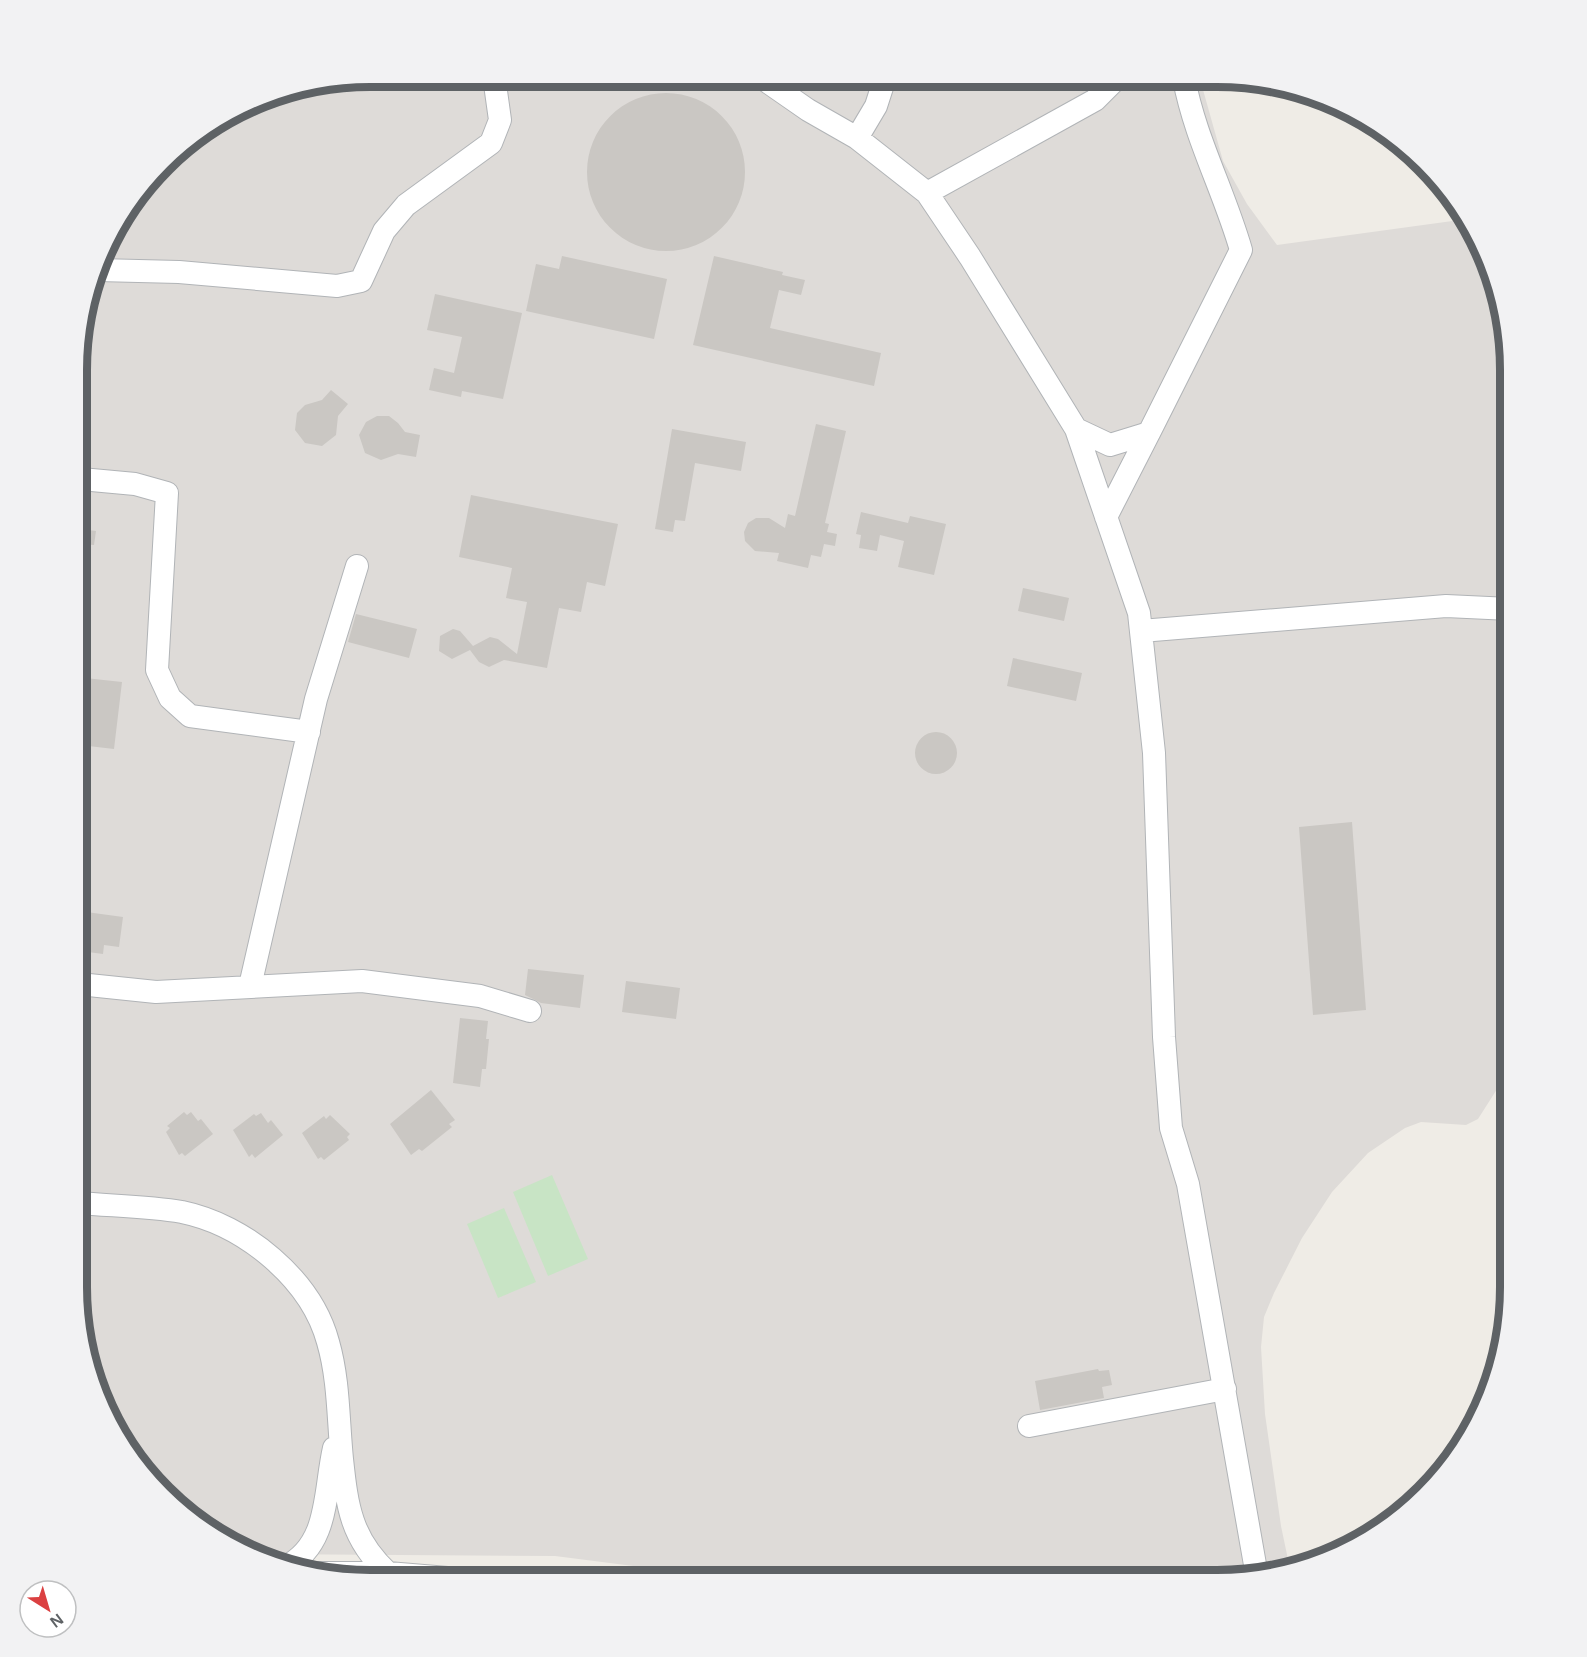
<svg xmlns="http://www.w3.org/2000/svg" width="1587" height="1657" font-family="Arial,sans-serif">
  <style>
    .industrial { fill: #dedbd8 }
    .green { fill: #c8e4c5 }
    .building { fill: #cac7c3 }
    .lines { fill: none; stroke-linecap: round; stroke-linejoin: round }
    .minor-casing { stroke: #b1b4b7; stroke-width: 24 }
    .minor { stroke: #fff; stroke-width: 22 }
    .rim { fill: none; stroke: #5e6265; stroke-width: 8 }
  </style>
  <rect width="100%" height="100%" fill="#efece6"/>
  <path class="industrial" d="M370,77L1200,79L1223,161L1247,204L1277,245L1467,219L1495,276L1510,351V1081L1499,1086L1478,1119L1466,1125L1421,1122L1405,1128L1368,1153L1332,1192L1302,1238L1274,1293L1264,1317L1261,1347L1265,1414L1281,1526L1290,1569L1236,1580H743L555,1556L254,1554L223,1541L176,1508L126,1451L92,1382L77,1306L82,313L116,223L177,149L275,92Z"/>
  <path class="green" d="M552,1175L588,1259L548,1276L513,1192Z
    M504,1208L536,1282L498,1298L467,1224Z"/>
  <path class="building" d="M587 172a79 79 0 1 1 158 0a79 79 0 1 1-158 0Z
    M562,256L667,279L654,339L526,311L536,264L559,269Z
    M714,256L783,272L782,275L805,280L801,295L779,290L770,328L881,353L874,386L693,345Z
    M435,294L522,313L503,399L462,391L461,397L429,390L434,368L454,373L462,337L427,330Z
    M331,390L348,404L338,416L336,435L322,446L305,443L295,430L297,413L305,405L322,400Z
    M377,416H389L398,423L405,432L420,435L416,457L398,454L381,460L365,453L359,435L366,422Z
    M816,424L846,431L825,523L829,524L827,532L837,534L835,546L824,544L821,557L811,555L808,568L777,561L779,553L755,551L745,541L744,532L748,523L756,518H769L785,528L788,514L795,516Z
    M672,429L746,442L741,471L695,463L685,521L675,520L673,532L655,529Z
    M471,495L618,524L605,586L587,582L581,612L559,608L547,668L504,660L489,667L479,662L470,650L452,659L439,651L440,636L453,629L460,631L473,646L490,637L498,639L517,654L527,602L506,598L512,568L459,557Z
    M861,512L908,523L910,516L946,524L934,575L898,567L904,541L880,535L877,551L859,548L861,535L856,534Z
    M81,529L96,531L94,545L81,544Z
    M1023,588L1069,598L1064,621L1018,611Z
    M356,614L417,629L409,658L348,642Z
    M1013,658L1082,673L1076,701L1007,686Z
    M85,678L122,682L114,749L80,745Z
    M915 753a21 21 0 1 1 42 0a21 21 0 1 1-42 0Z
    M1352,822L1366,1010L1313,1015L1299,827Z
    M79,911L123,917L119,947L104,945L103,954L88,952L89,943L79,942Z
    M528,969L584,975L580,1008L541,1003L525,995Z
    M626,981L680,988L676,1019L622,1012Z
    M460,1018L488,1021L486,1039H489L486,1069H482L480,1087L453,1083Z
    M431,1090L455,1120L449,1124L452,1127L422,1151L419,1149L411,1155L390,1124Z
    M184,1112L187,1115L191,1112L198,1121L201,1119L213,1134L185,1156L182,1153L179,1155L166,1132L170,1128L167,1126Z
    M261,1113L268,1123L271,1120L283,1135L255,1158L252,1154L249,1157L233,1130L254,1114L256,1116Z
    M330,1115L350,1134L347,1137L349,1140L324,1160L321,1157L318,1159L302,1133L324,1116L326,1119Z
    M1098,1369L1099,1371L1109,1370L1112,1385L1102,1387L1104,1398L1040,1410L1035,1381Z"/>
  <g class="lines">
    <defs>
      <path id="minor" d="M762,78L808,110L857,138L927,193L970,257L1076,429L1139,613L1154,753L1164,1037L1171,1128L1188,1184L1257,1576
        M857,138L876,106L885,78
        M927,193L1095,100L1116,79
        M98,270L179,272L337,286L361,281L384,231L406,205L491,143L500,120L494,77
        M1076,429L1110,445L1149,433L1106,517
        M1149,433L1241,250C1224,191 1195,138 1184,79
        M81,479L135,484L167,493L157,670L170,698L190,716L309,732
        M1141,631L1446,606L1510,609
        M79,984L156,992L362,981L480,996L530,1011
        M250,986L316,699L357,566
        M78,1203C112,1206 148,1206 182,1212C245,1225 311,1279 328,1342C339,1380 338,1419 342,1459C347,1506 351,1539 388,1573
        M1029,1426L1225,1389
        M285,1567C330,1545 324,1491 334,1448
        M307,1573H388L471,1580"/>
    </defs>
    <use href="#minor" class="minor-casing"/>
    <use href="#minor" class="minor"/>
  </g>
  <path d="M0 0H1587V1657H0ZM370 87H1217A283 283 0 0 1 1500 370V1287A283 283 0 0 1 1217 1570H370A283 283 0 0 1 87 1287V370A283 283 0 0 1 370 87Z" fill="#f2f2f3" fill-rule="evenodd"/>
  <path class="rim" d="M370 87H1217A283 283 0 0 1 1500 370V1287A283 283 0 0 1 1217 1570H370A283 283 0 0 1 87 1287V370A283 283 0 0 1 370 87Z"/>
  <g transform="translate(48 1609) rotate(143)"><circle r="28" fill="#ffffff" stroke="#bfc0c1" stroke-width="1.5"/>
  <path d="M0-4.5L10 22L0 15L-10 22Z" fill="#db4041"/>
  <text y="-9" font-size="16" font-weight="bold" text-anchor="middle" fill="#5e6265">N</text>
  </g>
</svg>
